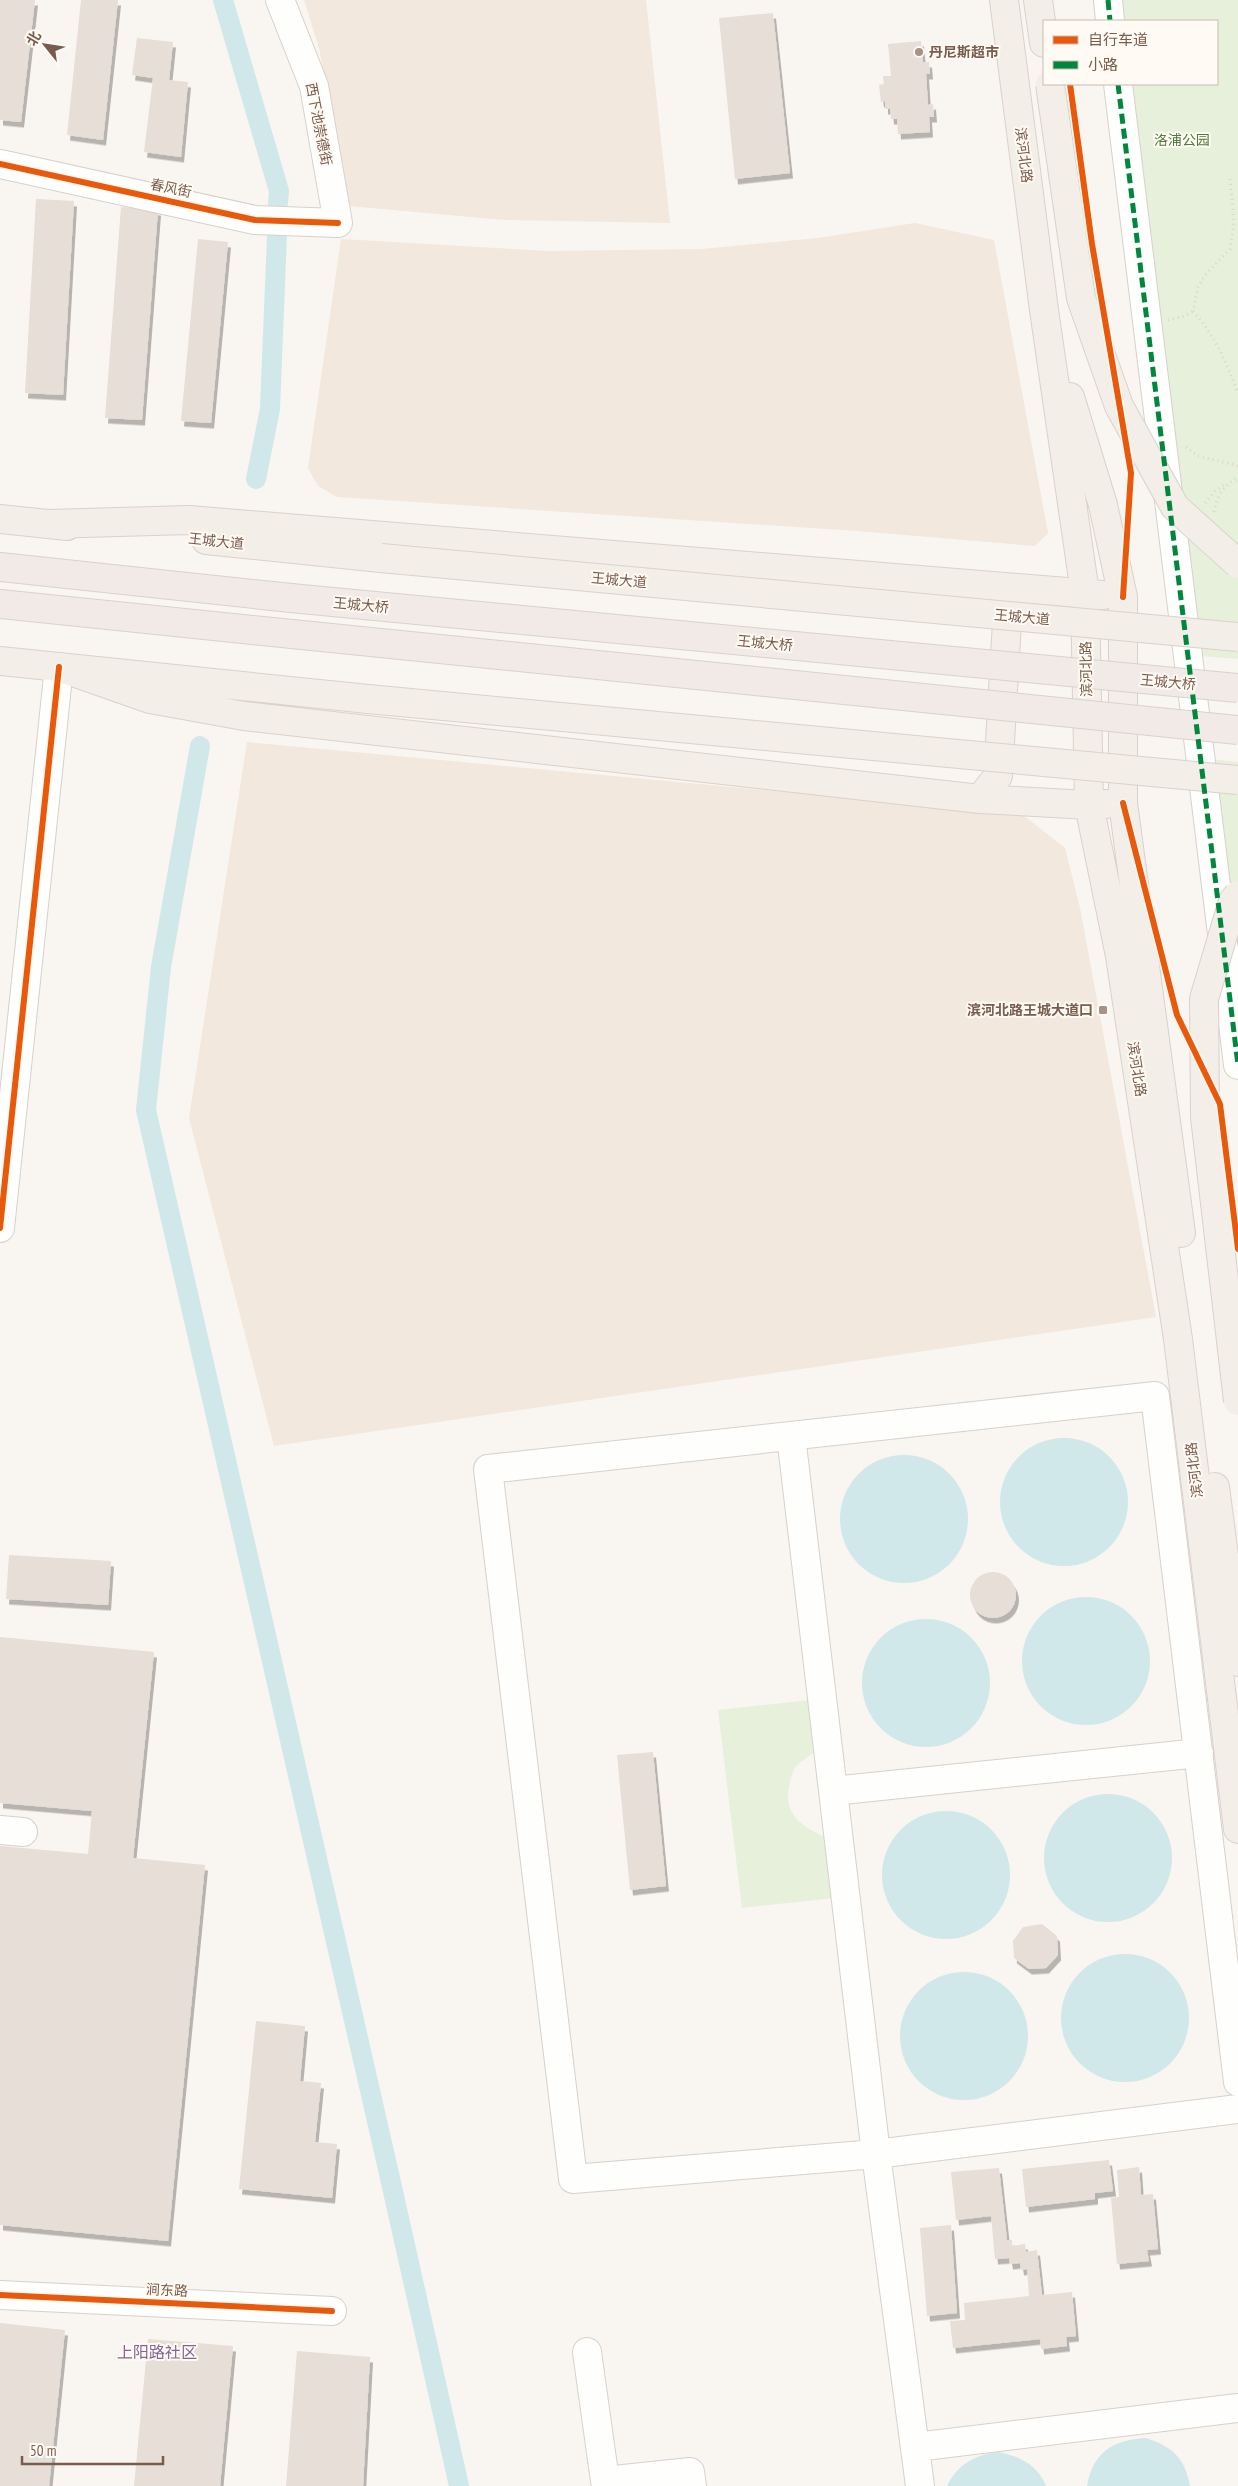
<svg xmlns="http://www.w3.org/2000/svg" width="1238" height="2486" font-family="'PT Sans Narrow','Noto Sans SC',sans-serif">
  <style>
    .residential { fill: #f2e8de }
    .green { fill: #e7f0db }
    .water { fill: #d0e8ea }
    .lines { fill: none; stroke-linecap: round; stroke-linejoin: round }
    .canal { stroke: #d0e8ea; stroke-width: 20 }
    .building { fill: #e6ded7; filter: url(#shadow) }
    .minor-casing { stroke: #d7d1cb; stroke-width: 30 }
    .major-casing { stroke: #dad1cc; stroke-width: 30 }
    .highway-casing { stroke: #dad1cc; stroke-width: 30 }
    .path { stroke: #dcd5d0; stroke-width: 3; stroke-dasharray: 1 4; stroke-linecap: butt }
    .minor { stroke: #fefefd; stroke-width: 28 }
    .major { stroke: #f3eee8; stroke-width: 28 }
    .highway { stroke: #f2eae7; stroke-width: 28 }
    .major-bridge-casing { stroke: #dad1cc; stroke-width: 30; stroke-linecap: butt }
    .highway-bridge-casing { stroke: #dad1cc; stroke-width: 30; stroke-linecap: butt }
    .major-bridge { stroke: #f3eee8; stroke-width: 28 }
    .highway-bridge { stroke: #f2eae7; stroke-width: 28 }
    .quiet { stroke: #00873e; stroke-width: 5; stroke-dasharray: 10 5; stroke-linecap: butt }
    .cycleway-casing { stroke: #fffaf3; stroke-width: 9 }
    .cycleway { stroke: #e8590c; stroke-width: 6 }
    .poi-dot { fill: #a69286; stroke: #fffaf3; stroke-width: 2 }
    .labels { text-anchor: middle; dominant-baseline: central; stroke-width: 4; stroke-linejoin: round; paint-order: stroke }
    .poi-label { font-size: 14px; font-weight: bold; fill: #7a5c4d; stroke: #fffaf3; text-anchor: start }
    .street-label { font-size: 14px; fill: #7a5c4d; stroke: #fffaf3 }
    .park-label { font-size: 14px; fill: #537a41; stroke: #fffaf3 }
    .quarter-label { font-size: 16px; fill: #846695; stroke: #fffaf3 }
  </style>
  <defs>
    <filter id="shadow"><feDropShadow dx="3" dy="5.5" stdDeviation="0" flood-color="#0004"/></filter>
  </defs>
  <rect width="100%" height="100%" fill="#f9f5f0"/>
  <path class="residential" d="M304,0H646L670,223L504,220L349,206L319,48Z
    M915,223L994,240L1048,533L1035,546L857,531L337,497L318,486L308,468L341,239L548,251L702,249L818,238Z
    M247,742L1022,814L1065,848L1080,908L1156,1317L274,1446L189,1118Z"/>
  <path class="green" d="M1108,0H1238V659L1188,655L1118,84H1217V21H1110Z
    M1201,758L1238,762V1065Z
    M811,1700L817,1750C810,1756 800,1761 795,1768C792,1773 790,1781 789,1787C783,1815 804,1828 827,1838L834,1898L742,1908L718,1710Z"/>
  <path class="water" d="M1000 1502a64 64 0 1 1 128 0a64 64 0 1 1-128 0Z
    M840 1519a64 64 0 1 1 128 0a64 64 0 1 1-128 0Z
    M1022 1661a64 64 0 1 1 128 0a64 64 0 1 1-128 0Z
    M862 1683a64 64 0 1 1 128 0a64 64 0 1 1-128 0Z
    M1044 1858a64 64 0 1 1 128 0a64 64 0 1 1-128 0Z
    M882 1875a64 64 0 1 1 128 0a64 64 0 1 1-128 0Z
    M1061 2018a64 64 0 1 1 128 0a64 64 0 1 1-128 0Z
    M900 2036a64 64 0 1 1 128 0a64 64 0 1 1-128 0Z
    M1146,2438C1173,2447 1185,2458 1190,2486H1087C1093,2452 1113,2440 1146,2438Z
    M998,2452C1020,2456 1038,2465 1046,2486H947C958,2464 975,2455 998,2452Z"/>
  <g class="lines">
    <path class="canal" d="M223,0L279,191L278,203
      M256,479L270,409L277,235
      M200,746L161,967L146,1110L390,2178L459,2486"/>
  </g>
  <path class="building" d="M0,0H35L21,122L0,120Z
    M81,0H118L103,140L67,135Z
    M773,13L790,173L735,179L719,18Z
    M137,38L173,42L169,80L188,82L181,157L144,152L153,78L132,75Z
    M921,41L923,62H929L930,74H926L928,105L933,104L934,117H929L930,132L898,134L897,119H891L890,109H885V101L881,102L879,85L884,84L883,76H891L888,44Z
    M36,199L74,201L63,395L25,393Z
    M121,207L158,210L142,420L105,418Z
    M198,239L228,242L211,423L181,421Z
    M9,1555L111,1561L108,1605L6,1599Z
    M970 1595a23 23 0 1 1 46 0a23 23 0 1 1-46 0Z
    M0,1637L154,1652L133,1858L205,1865L168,2241L0,2225V1846L88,1854L92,1811L0,1803Z
    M653,1752L666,1886L630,1890L617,1755Z
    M1042,1924L1057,1936L1058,1955L1046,1968L1029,1969L1014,1958L1013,1941L1023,1927Z
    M256,2021L305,2026L300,2081L321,2083L315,2142L337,2144L332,2198L239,2189Z
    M1109,2160L1113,2191L1095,2193V2199L1026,2207L1022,2169Z
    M1139,2167L1141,2195L1153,2194L1158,2249L1147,2250L1149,2261L1117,2264L1111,2198L1119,2197L1117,2170Z
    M999,2168L1007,2240H1012V2246L1025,2244L1026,2252L1037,2250L1042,2295L1072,2292L1076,2336L1066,2337L1067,2346L1041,2349L1040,2339L953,2348L950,2321L965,2320L964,2303L1029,2296L1027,2269L1021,2270L1020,2263L1010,2264L1009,2258L995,2259L991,2216L956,2220L951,2172Z
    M951,2225L957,2313L927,2316L920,2228Z
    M0,2323L65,2330L49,2486H0Z
    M148,2339L233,2346L220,2486H134Z
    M297,2351L370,2357L363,2486H286Z"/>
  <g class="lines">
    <defs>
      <path id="minor" d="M1108,0L1110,21
        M1118,84L1238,1065
        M0,164L255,220L338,223L314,86L280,0
        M0,1228L59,667
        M791,1436L876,2154L920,2486
        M833,1791L1199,1753
        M0,1830L23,1832
        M1238,2082L1155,1396L488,1469L573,2179L876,2154L1238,2109
        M0,2295L332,2311
        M587,2352L605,2481L690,2472L692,2486
        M916,2447L1238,2408"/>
      <path id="major" d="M1004,0L1044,310L1085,593L1089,805L1120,956L1178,1339L1238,1829
        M1038,0L1044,43
        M1070,397L1103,505L1123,597V803L1181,1233
        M0,519L67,526
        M48,524L189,520L1103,595
        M206,540L381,558
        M0,661L368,699
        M59,667L150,699L244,716L980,799L1089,805L1106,804
        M980,799L998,776L1008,605L1003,593
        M1215,1487L1238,1662"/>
      <path id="highway" d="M0,567L291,598
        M0,604L292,634"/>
    </defs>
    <use href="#minor" class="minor-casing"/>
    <use href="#major" class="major-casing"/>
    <use href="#highway" class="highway-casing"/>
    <path class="path" d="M1230,179L1234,222L1230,249L1205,275L1198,287L1193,311C1217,338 1225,361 1238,393
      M1168,320L1185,316L1193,311
      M1186,447L1198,456L1238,466
      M1205,503L1216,490L1226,484
      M1214,512C1217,496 1223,485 1238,478"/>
    <use href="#minor" class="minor"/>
    <use href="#major" class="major"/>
    <use href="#highway" class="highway"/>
    <defs>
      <path id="major-bridge" d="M1050,84L1081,298L1119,406L1175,507L1238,564
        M381,558L1238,637
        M368,699L1238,780
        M1238,895L1233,901L1204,999L1205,1117L1238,1401"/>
      <path id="highway-bridge" d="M291,598L1238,688
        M292,634L1238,730"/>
    </defs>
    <use href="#major-bridge" class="major-bridge-casing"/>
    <use href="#highway-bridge" class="highway-bridge-casing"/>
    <use href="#major-bridge" class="major-bridge"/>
    <use href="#highway-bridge" class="highway-bridge"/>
    <path class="quiet" d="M1108,0L1110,21
      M1118,84L1238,1065"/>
    <defs>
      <path id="cycleway" d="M1070,84L1092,244L1131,473L1123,597
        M0,164L255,220L338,223
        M1123,803L1177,1015L1220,1104L1238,1249
        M0,1228L59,667
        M0,2295L332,2311"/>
    </defs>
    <use href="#cycleway" class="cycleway-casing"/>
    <use href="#cycleway" class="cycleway"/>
  </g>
  <g class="poi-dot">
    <circle cx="919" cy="52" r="5"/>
    <rect x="1098" y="1005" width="10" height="10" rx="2.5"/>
  </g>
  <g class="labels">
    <g class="poi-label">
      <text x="929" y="52">丹尼斯超市</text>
      <text x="1093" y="1010" text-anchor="end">滨河北路王城大道口</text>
    </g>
    <g class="street-label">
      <text transform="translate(319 124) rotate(79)">西下池崇德街</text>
      <text transform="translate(1024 155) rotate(83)">滨河北路</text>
      <text transform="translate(171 188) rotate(12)">春风街</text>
      <text transform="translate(216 541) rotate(6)">王城大道</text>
      <text transform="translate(619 580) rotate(5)">王城大道</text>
      <text transform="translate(361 605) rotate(5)">王城大桥</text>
      <text transform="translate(1022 617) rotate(5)">王城大道</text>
      <text transform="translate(765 643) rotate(5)">王城大桥</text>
      <text transform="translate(1086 669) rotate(-91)">滨河北路</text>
      <text transform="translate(1168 682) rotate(5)">王城大桥</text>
      <text transform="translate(1137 1069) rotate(81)">滨河北路</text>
      <text transform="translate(1194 1470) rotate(-97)">滨河北路</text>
      <text transform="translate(167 2290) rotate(3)">涧东路</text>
    </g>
    <g class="park-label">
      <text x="1182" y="140">洛浦公园</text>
    </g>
    <g class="quarter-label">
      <text x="157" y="2352">上阳路社区</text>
    </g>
  </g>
  <rect x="1043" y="20" width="175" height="65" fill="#fffaf3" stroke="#cabbb1"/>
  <rect x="1053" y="36" width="25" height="8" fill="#e8590c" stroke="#cabbb1"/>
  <text x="1088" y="45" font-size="15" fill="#7a5c4d">自行车道</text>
  <rect x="1053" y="61" width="25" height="8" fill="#00873e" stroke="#cabbb1"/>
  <text x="1088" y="70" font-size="15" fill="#7a5c4d">小路</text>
  <g transform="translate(45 45) rotate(300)" stroke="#fffaf3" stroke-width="4" paint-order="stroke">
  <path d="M0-4L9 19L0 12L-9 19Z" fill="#7a5c4d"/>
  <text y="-8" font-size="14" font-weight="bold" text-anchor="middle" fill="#7a5c4d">北</text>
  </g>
  <path d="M22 2456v8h141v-8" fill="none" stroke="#7a5c4d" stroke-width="2.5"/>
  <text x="30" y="2456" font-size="15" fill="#7a5c4d" stroke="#fffaf3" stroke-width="4" paint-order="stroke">50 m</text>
</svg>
